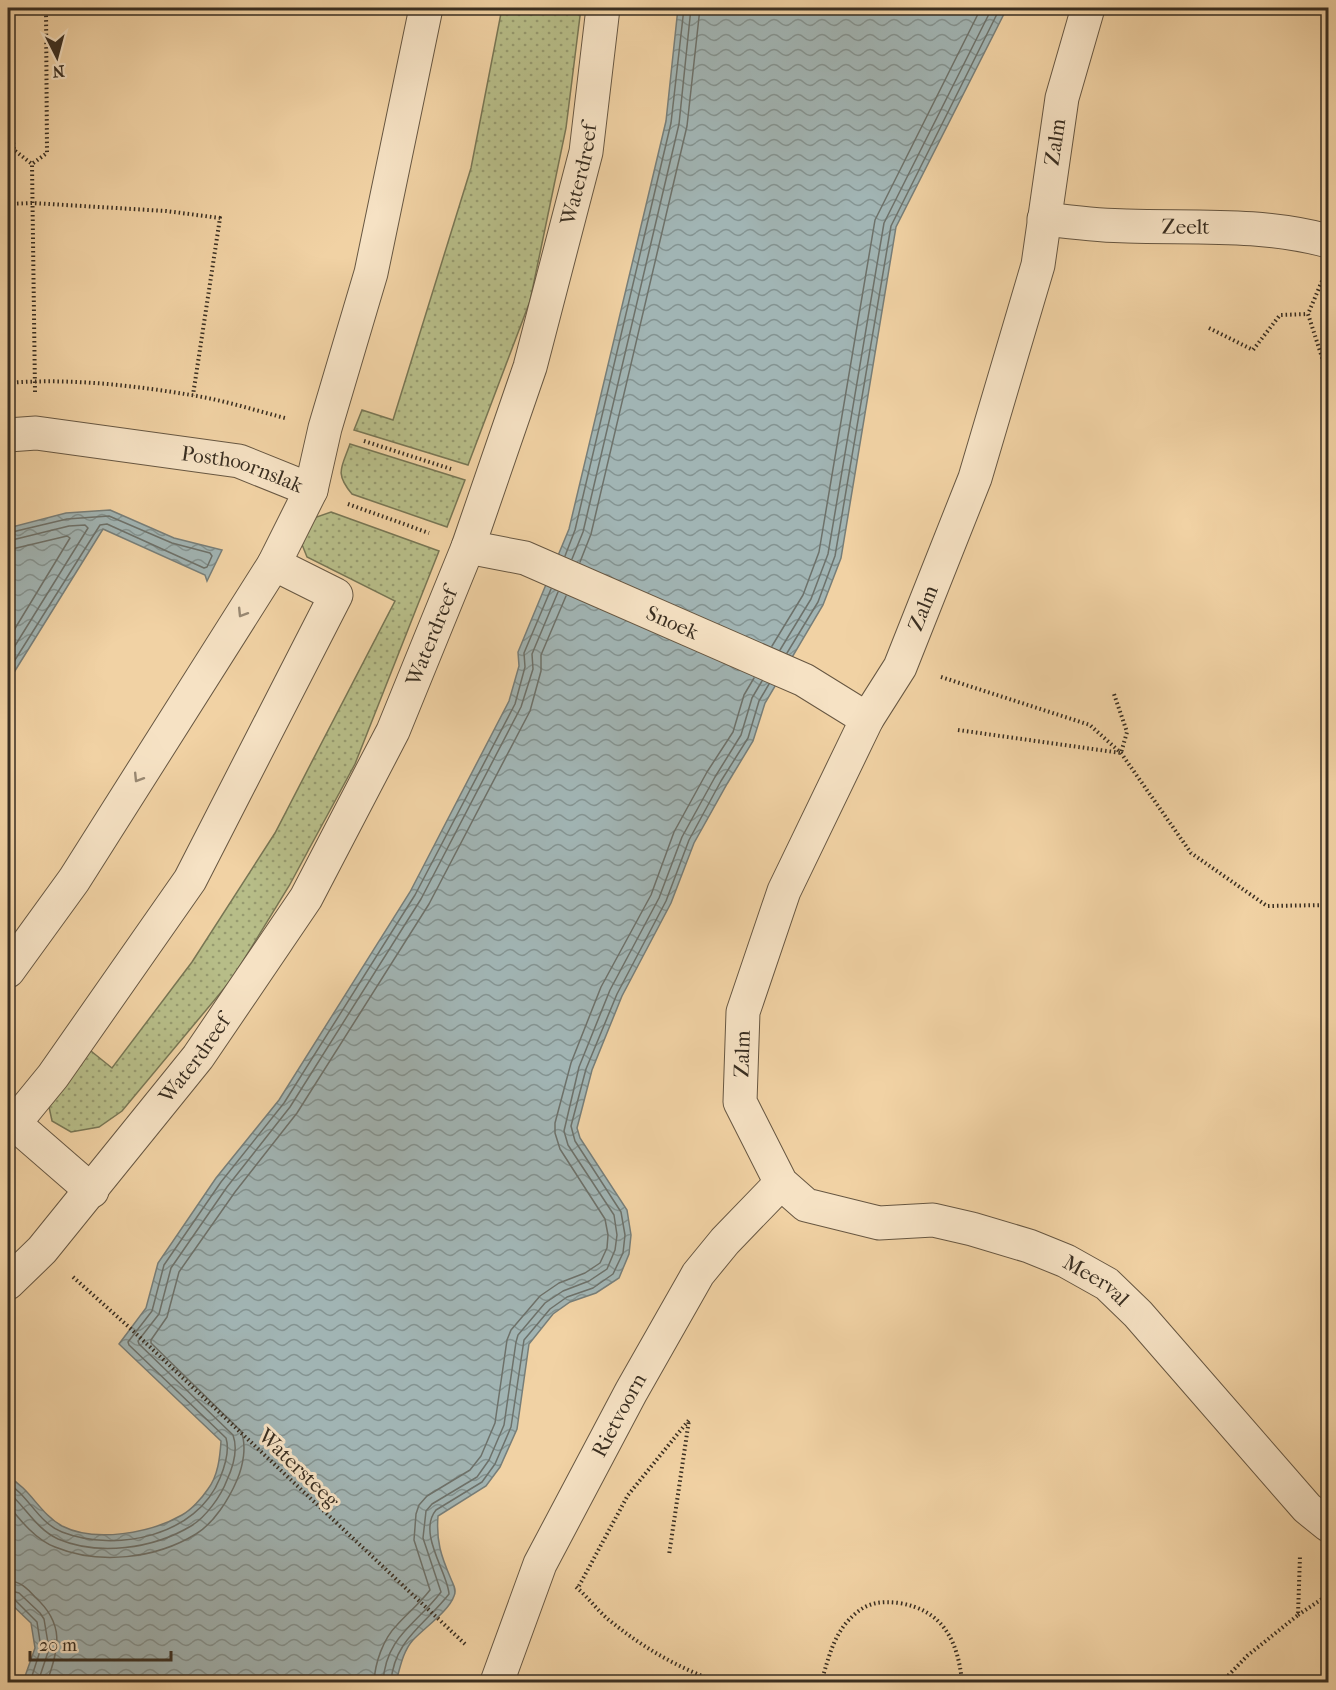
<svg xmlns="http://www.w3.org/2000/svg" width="1336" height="1690" font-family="'IM FELL French Canon',serif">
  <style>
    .grass { fill: url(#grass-dots); stroke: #787654; stroke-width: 1.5 }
    .water { fill: url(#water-waves); stroke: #777e79; stroke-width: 1.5 }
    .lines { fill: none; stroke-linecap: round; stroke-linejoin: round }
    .shore { stroke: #6d716a; stroke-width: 1.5 }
    .minor-casing { stroke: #675742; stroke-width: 35 }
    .tertiary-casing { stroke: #675742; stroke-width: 35 }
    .path { stroke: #392e21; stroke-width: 4; stroke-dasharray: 1.5 3; stroke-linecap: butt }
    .minor { stroke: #f6e2c4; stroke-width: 33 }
    .tertiary { stroke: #f6e2c4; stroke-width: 33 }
    .oneway { stroke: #988872 }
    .labels { text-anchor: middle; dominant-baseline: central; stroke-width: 6; stroke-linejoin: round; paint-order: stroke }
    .street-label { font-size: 21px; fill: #392e21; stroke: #f6e2c4 }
  </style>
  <defs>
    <pattern id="grass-dots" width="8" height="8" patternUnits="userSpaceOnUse" patternTransform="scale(1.5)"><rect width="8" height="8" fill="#b7bd88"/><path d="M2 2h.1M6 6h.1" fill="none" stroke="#969a6f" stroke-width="1.8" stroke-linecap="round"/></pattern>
    <pattern id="water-waves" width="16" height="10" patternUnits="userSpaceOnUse" patternTransform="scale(1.5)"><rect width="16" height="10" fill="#a1b4b3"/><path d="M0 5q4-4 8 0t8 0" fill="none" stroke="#849391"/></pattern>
  </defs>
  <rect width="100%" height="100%" fill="#f1d2a4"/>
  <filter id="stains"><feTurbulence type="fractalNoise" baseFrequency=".00333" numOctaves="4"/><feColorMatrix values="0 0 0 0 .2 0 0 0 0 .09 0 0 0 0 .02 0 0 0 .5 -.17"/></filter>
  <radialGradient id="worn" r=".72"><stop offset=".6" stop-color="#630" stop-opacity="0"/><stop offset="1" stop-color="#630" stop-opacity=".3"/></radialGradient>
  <path class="grass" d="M502,8H581L566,128L530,301L468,465L354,430L362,410L393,420L471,168Z
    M350,444L465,480L447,527L352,494C334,473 342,467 350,444Z
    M331,512L439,551L355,764L289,886L232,979L122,1111L99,1127L71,1132L52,1121L48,1102L86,1047L112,1068L192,962L275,833L395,601L307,557L301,542L308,520Z"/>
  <path class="water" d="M678,8H1007L896,227L841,558L823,605L765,703L753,741L727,784L694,843L671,903L622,996L592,1070L577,1128L580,1138L627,1210L631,1235L629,1254L619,1278L596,1293L570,1302L553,1314L529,1344L517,1429L500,1467L486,1486L438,1516C436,1541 441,1556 451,1579C453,1584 457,1590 454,1596C449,1611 424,1628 413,1640C403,1651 400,1668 396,1682H23L35,1648L31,1623L8,1601V1477C30,1488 40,1514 62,1526C95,1543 151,1533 182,1515C191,1510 202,1498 208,1489C218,1476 220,1457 221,1441L119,1344L146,1308L158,1263L216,1178L279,1100L410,892L509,701L519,666L518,652L569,529L666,121Z
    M110,510L174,538L222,550L207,581L205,575L103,529L8,682V528L66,513Z"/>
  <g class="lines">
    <path class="shore" d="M8,533L67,519L109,516L172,543L210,553L212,556L207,567L204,568L107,524L100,525L8,671
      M8,541L69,526L85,525L88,528L8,657
      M8,550L67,536L70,538L8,640
      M565,556L575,530L671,123L684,8
      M572,559L583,532L679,124L691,8
      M580,562L591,534L687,126L700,8
      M772,646L803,595L819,552L875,220L981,8
      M780,650L811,599L828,554L884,223L992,8
      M787,653L818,602L835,556L891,226L1000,8
      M8,1484C27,1493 38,1523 62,1532C116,1553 197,1536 220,1478C225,1466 230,1451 226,1438L129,1345L128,1342L152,1311L164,1265L221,1182L284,1103L415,895L515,704L525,667L524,653L551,589
      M8,1492C25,1506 36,1529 58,1539C98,1556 153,1549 191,1526C206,1517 221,1496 227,1480C233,1467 238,1449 233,1435L139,1344L138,1341L159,1314L171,1268L227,1187L290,1107L421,899L521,707L533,669L532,654L558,592
      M8,1505C20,1520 36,1540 55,1547C99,1565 155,1559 196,1534C214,1523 229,1499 237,1480C243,1466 247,1446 241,1431L151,1343V1340L167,1317L179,1272L235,1192L297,1113L429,904L530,711L541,671V655L566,596
      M8,1581C20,1581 27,1588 35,1597C65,1624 59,1648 47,1682
      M8,1590L19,1593L40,1613L44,1619L49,1649L38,1682
      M8,1598L14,1599L37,1622L41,1648L30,1682
      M374,1682C375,1663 383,1639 397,1625C408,1613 420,1603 430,1590L414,1540L416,1514L419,1505L427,1496L470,1470L481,1456L495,1423L507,1340L511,1330L540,1296L559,1283L585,1273L600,1263L607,1248L608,1235L605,1219L560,1149L555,1133V1123L571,1063L601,987L651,895L674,832L707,772L733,732L744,695L754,678
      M383,1682C386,1636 416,1625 441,1592L423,1538L426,1511L432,1504L477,1477L489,1460L504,1425L516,1342L518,1335L545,1303L563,1291L589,1281L607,1269L615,1250L617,1235L614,1215L568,1145L564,1131L579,1067L610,990L659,898L682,837L715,777L741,735L752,698L762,681
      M391,1682C394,1640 425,1625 449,1594C448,1573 417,1533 436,1510L482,1482L495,1464L511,1427L524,1340L550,1309L567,1297L593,1288L613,1274L623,1253L625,1235L621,1212L575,1141L571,1126L586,1069L617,994L666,901L689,840L721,781L748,738L759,701L769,684"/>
    <defs>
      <g id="minor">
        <path id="s1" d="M1088,8L1062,98L1038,265L975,478L900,667L867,719L784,891L743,1012L740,1102L781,1183L806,1205L879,1223L933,1220L972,1229L1029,1246L1066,1261L1107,1284L1138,1314L1307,1508L1328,1525"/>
        <path id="s2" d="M1044,219C1071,222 1099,226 1127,226C1194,228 1263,223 1328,241"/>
        <path id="s3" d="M8,435L36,433L239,461L311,490"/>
        <path id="s4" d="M468,547L525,558L804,680L867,719"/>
        <path d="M8,971L74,880L274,564"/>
        <path d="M8,1118L92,1191"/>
        <path d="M8,1131L53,1076L190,880L336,595L274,564L311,490L325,428L371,273L426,8"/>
        <path id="s5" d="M497,1682L540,1564L631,1392L698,1274L725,1241L781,1183"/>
      </g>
      <g id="tertiary">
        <path id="s6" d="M8,1283L42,1250L198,1057L306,898L393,731L468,547L530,367L586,152L603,8"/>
      </g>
    </defs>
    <use href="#minor" class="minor-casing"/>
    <use href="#tertiary" class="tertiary-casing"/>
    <path class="path" d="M8,98L14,150L32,164
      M8,204L32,203L166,211L220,218L193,395
      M1322,281L1308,314L1328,376
      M1209,328L1253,350L1280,315L1308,314
      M8,383C68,378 131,385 191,395C223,400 254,410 285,418
      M35,392L32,164L47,153L46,8
      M364,441L451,469
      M348,504L429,533
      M941,677L1090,725L1121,753L1191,853L1267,906L1328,905
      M958,730L1121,753L1127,732L1114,694
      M73,1277L131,1329L466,1645
      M579,1586L628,1495L689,1420L669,1555
      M576,1587C588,1597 597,1610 609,1620C642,1647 678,1668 718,1682
      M1298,1615L1322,1599H1328
      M821,1682C830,1655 833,1633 856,1613C869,1602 883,1601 899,1603C943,1610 958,1641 962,1682
      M1222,1682L1247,1656L1298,1615L1300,1556"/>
    <use href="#minor" class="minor"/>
    <use href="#tertiary" class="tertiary"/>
  </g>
  <defs><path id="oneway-chevron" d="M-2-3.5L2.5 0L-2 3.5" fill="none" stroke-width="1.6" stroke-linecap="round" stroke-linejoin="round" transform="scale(1.5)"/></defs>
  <g class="oneway">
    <use href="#oneway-chevron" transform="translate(242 613) rotate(122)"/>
    <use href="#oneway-chevron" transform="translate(138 778) rotate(122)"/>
  </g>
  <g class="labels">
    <g class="street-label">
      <text transform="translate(1055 142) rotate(-81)">Zalm</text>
      <text stroke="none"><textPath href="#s6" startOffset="1264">Waterdreef</textPath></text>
      <text stroke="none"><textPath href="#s2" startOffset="142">Zeelt</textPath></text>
      <text stroke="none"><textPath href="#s3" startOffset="238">Posthoornslak</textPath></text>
      <text transform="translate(923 608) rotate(-68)">Zalm</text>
      <text stroke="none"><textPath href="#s4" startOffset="219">Snoek</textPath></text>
      <text stroke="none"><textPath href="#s6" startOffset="778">Waterdreef</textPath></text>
      <text transform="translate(742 1054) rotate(-88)">Zalm</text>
      <text stroke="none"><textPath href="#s6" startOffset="292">Waterdreef</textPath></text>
      <text stroke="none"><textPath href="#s1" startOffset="1587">Meerval</textPath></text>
      <text stroke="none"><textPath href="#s5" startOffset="294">Rietvoorn</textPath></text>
      <text transform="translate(299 1468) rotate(44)">Watersteeg</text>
    </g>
  </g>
  <rect width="1336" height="1690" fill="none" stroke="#f1d2a4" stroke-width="30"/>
  <rect x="9" y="9" width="1318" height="1672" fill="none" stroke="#392e21" stroke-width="3"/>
  <rect x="15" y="15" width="1306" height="1660" fill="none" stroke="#392e21" stroke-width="1.5"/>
  <g transform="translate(57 57) rotate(174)" stroke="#f6e2c4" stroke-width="4.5" paint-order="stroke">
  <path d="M0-4.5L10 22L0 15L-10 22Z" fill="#392e21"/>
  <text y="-9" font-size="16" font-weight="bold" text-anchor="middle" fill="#392e21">N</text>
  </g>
  <path d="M30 1651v9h141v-9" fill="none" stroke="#392e21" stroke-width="3"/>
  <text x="39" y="1651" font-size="18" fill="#392e21" stroke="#f6e2c4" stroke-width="4.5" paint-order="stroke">20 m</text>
  <rect width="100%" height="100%" filter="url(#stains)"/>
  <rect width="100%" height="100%" fill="url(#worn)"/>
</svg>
